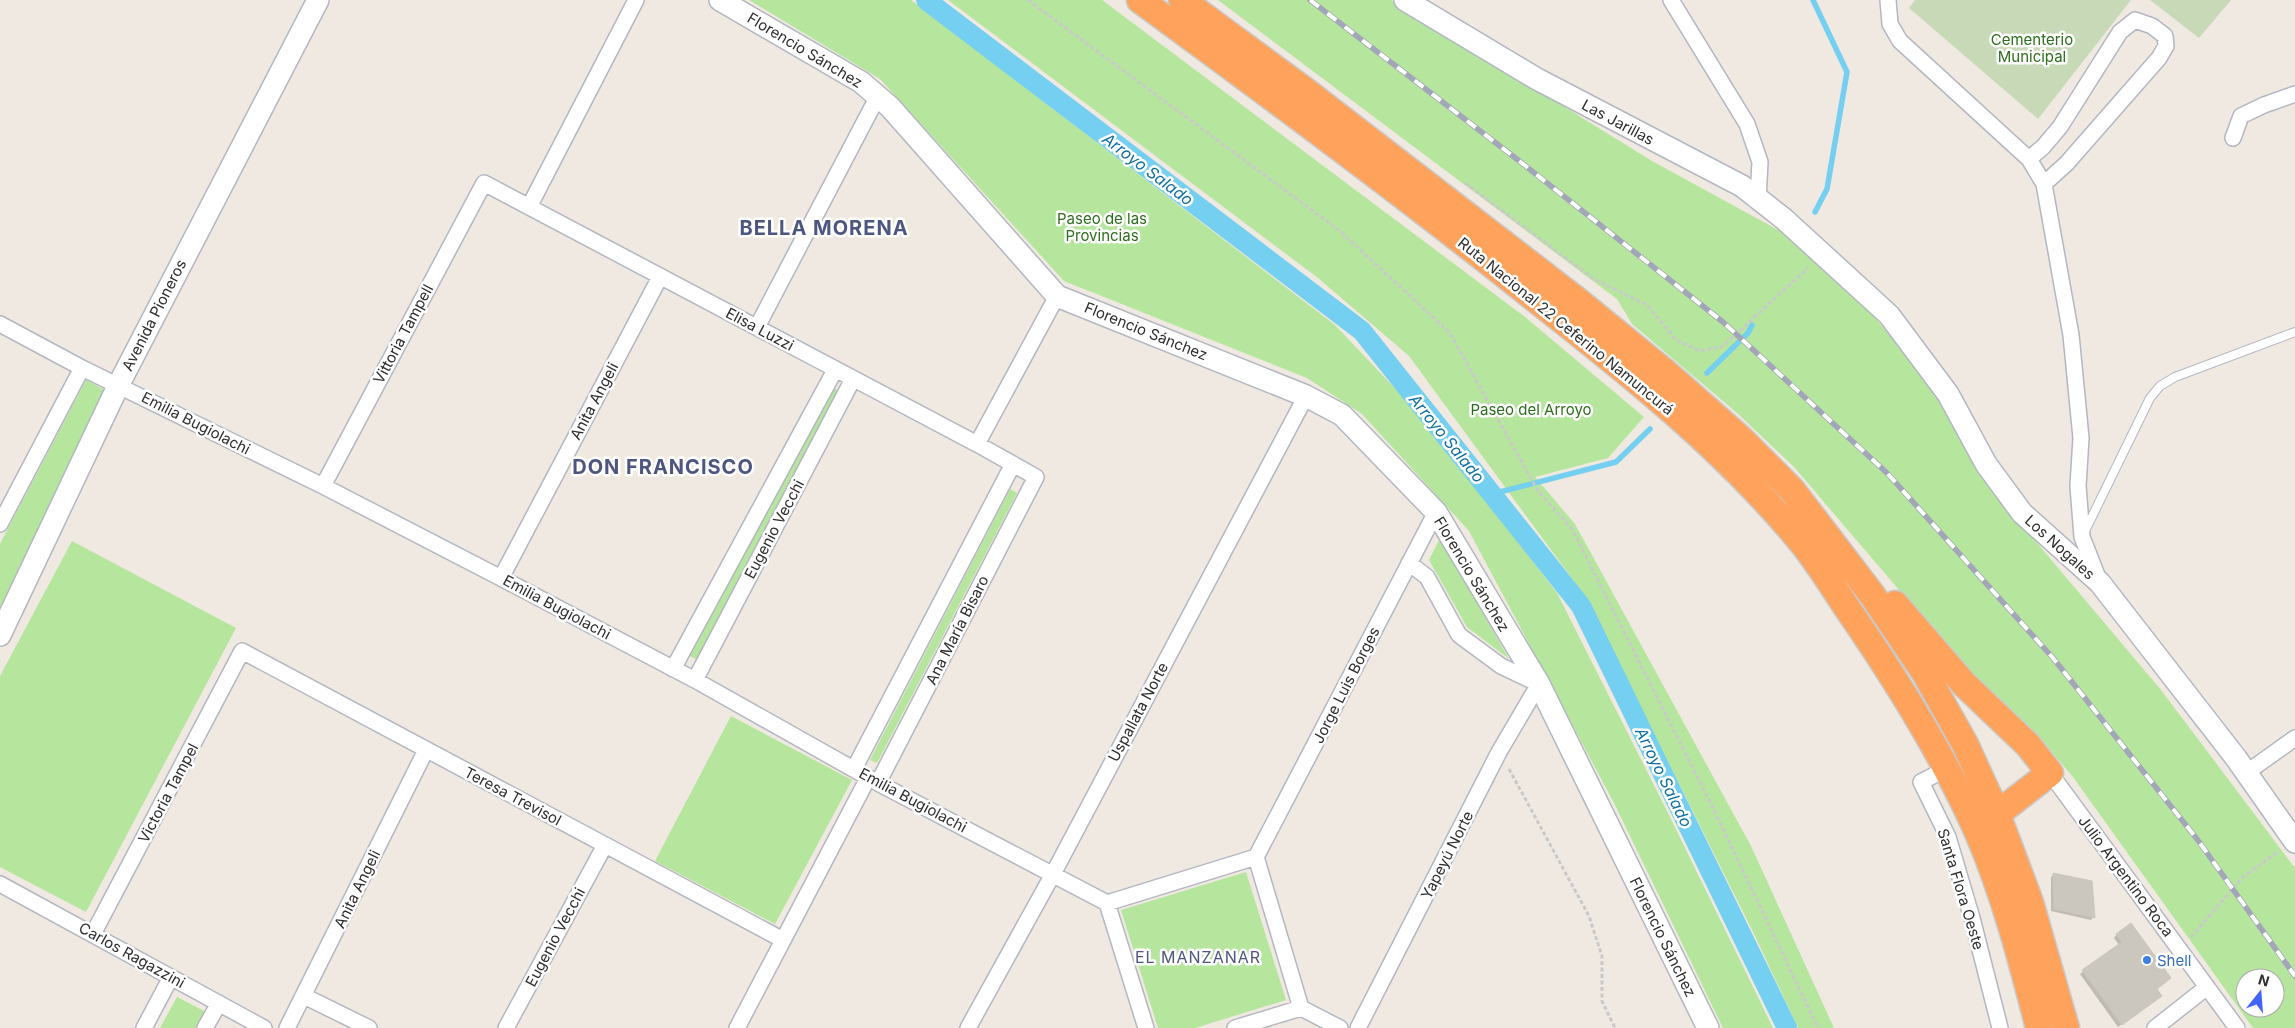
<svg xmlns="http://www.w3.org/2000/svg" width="2295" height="1028" font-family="Inter,sans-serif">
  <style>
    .green { fill: #b6e59e; fill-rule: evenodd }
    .cemetery { fill: #c8d9b8 }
    .shadow { fill: #0003 }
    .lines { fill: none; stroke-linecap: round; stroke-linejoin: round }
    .stream { stroke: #75cff0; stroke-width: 5.5 }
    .canal { stroke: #75cff0; stroke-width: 20 }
    .building { fill: #cbc7bf; stroke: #cbc5ba }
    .lane-casing { stroke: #b4b7c1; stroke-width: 10 }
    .street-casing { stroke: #b4b7c1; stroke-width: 18 }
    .secondary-casing { stroke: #b4b7c1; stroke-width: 24 }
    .highway-casing { stroke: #c9c9c9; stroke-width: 29 }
    .path { stroke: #c9c9c9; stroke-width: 3; stroke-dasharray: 4 2.5; stroke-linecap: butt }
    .lane { stroke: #fff; stroke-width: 8 }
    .street { stroke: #fff; stroke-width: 15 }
    .secondary { stroke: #fff; stroke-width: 21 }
    .highway { stroke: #ffa35c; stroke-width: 26 }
    .rail-casing { stroke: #a3a6b8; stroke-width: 5.5 }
    .rail { stroke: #fff; stroke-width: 4; stroke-dasharray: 11; stroke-linecap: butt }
    .shop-dot { fill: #3f7fe0; stroke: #fff; stroke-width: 2 }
    .labels { text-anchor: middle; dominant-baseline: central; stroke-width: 5; stroke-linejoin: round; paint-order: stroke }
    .park-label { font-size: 15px; fill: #2c6e1b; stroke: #fff }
    .street-label { font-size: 15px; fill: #2e2e2e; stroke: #fff }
    .shop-label { font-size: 15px; fill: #366cbe; stroke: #fff; text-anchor: start }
    .water-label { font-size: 16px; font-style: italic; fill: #0d6fa3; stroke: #fff }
    .neighbourhood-label { font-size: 16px; letter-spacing: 1px; fill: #4d5680; stroke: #fff }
    .district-label { font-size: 20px; font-weight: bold; letter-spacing: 1px; fill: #4d5680; stroke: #fff }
  </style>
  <rect width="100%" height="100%" fill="#efe9e1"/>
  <path class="green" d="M749,0H911L1335,325L1422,417L1557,593L1668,813L1773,1028H1723L1615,805L1469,531L1362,414L1307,378L1064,281L880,79Z
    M948,0H1102L1525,317L1644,417L1608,458L1535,477L1575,524L1751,846L1834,1028H1798L1755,936L1587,599L1409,356L1318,278Z
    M1218,0H1391L1652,161L1791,237L1856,296L1899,346L1937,399L1979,474L2161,690L2295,868V1028H2253L2073,777L2036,733L2005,708L1964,666L1794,467L1737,413L1632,324L1617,299ZM2245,978H2275V1008H2245Z
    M86,380L112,394L0,608V544Z
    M834,388L841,392L697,660L690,656Z
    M1010,489L1017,493L877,763L870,760Z
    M1440,538L1509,659L1467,627L1429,560Z
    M72,541L236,628L86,912L0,867V676Z
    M731,716L852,780L775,924L655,861Z
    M1246,872L1286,1000L1195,1028H1158L1121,910Z
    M177,997L206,1012L197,1028H160Z"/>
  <path class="cemetery" d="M1915,0H2131L2038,119L1909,8Z
    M2150,0H2231L2199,38Z"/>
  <path class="shadow" d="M2054,874L2093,917L2091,920L2051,911V877Z
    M2117,934L2155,989L2156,999L2118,1027L2080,974L2119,945L2114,938Z"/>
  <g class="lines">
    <path class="stream" d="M1813,0L1847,72L1827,189L1815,212
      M1707,373L1748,333L1752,325
      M1492,494L1616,462L1650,429"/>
    <path class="canal" d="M926,0L1362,331L1581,606L1787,1028"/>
  </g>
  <path class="building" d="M2053,873L2092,881L2095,918L2054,909Z
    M2131,923L2171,978L2157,989L2162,996L2122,1025L2082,970L2122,942L2116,934Z"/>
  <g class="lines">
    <defs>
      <path id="lane" d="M2085,531L2150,398L2160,386L2175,377L2295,332"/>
      <path id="street" d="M1671,0L1747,124L1760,162L1758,199
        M1888,0L1890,24L1900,41L2029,159L2044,184
        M2233,138L2241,116L2264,105L2295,94
        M2029,159L2043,147L2060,127L2120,32L2135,20L2152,26L2165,36L2166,46L2159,58L2067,163L2044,184L2071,335L2081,438L2078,486L2082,537L2099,580
        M529,207L636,0
        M0,324L82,368L323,486L501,578L695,680L878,783L1107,903
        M757,327L878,96
        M977,444L1057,296
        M323,486L484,183L977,444L1036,477L878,783
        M0,524L82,368
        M501,578L660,277
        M673,669L835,370
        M695,680L853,379
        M854,769L1013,464
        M1946,769L1921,782L1948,837L1972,918L2000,1028
        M2050,773L2237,1028
        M2246,773L2295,738
        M1256,857L1436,512
        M0,884L264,1028
        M1107,903L1256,857L1301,1008L1235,1028
        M1107,903L1146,1028
        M93,934L242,651L783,940
        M304,996L369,1028
        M1301,1008L1340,1028
        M144,1028L171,977
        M205,1028L219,1003
        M287,1028L426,750
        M506,1028L605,845
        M737,1028L868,778
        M968,1028L1053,874L1306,396
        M1358,1028L1499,752L1539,684L1501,666L1459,635L1427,577L1409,563
        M2155,1028L2207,987"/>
      <path id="secondary" d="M720,0L861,82L890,107L1057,296L1306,396L1342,415L1436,512L1539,684L1708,1028
        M1405,0L1537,79L1742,186L1784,219L1889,315L1948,394L1986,464L2022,513L2100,583L2236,758L2295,842
        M0,635L119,384L318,0"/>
      <path id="highway" d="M1140,0C1275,99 1409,198 1539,302C1633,376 1727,451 1803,544C1819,564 1833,587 1847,608C1896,679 1943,754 1978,833C2005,896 2022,962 2039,1028
        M1182,0L1307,92L1578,301L1665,372L1741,439L1792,490L1873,596L1925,673L1965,744L1997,814L2030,902L2066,1028
        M1895,604L1964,684L2028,745L2050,773L1997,814"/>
    </defs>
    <use href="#lane" class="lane-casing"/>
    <use href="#street" class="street-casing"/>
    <use href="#secondary" class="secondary-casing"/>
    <use href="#highway" class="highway-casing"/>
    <path class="path" d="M1028,0L1340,231L1450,333L1538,491L1572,529L1713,808L1818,1028
      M1465,183L1594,279L1647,305L1676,340L1700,351L1722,347L1808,268
      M1509,769L1589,916L1602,956V1001L1615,1028
      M2191,937L2242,878L2279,851"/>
    <use href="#lane" class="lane"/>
    <use href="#street" class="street"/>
    <use href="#secondary" class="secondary"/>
    <use href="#highway" class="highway"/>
    <defs>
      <path id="rail" d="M1310,0L1518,160L1723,322L1887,473L2053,658L2197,839L2295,976"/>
    </defs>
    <use href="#rail" class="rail-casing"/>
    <use href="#rail" class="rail"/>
  </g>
  <circle class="shop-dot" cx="2147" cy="960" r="5"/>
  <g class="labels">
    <g class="park-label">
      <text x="2032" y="39">Cementerio<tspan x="2032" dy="17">Municipal</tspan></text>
      <text x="1102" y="218">Paseo de las<tspan x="1102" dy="17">Provincias</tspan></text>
      <text x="1531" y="409">Paseo del Arroyo</text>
    </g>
    <g class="street-label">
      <text transform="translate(805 50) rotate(31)">Florencio Sánchez</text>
      <text transform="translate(1618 122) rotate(28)">Las Jarillas</text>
      <text transform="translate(154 315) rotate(-63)">Avenida Pioneros</text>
      <text transform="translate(1566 326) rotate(39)">Ruta Nacional 22 Ceferino Namuncurá</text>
      <text transform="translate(760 329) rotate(28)">Elisa Luzzi</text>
      <text transform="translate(1146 331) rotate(22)">Florencio Sánchez</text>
      <text transform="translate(403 334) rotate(-62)">Vittoria Tampell</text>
      <text transform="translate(594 401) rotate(-62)">Anita Angeli</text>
      <text transform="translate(196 423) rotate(27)">Emilia Bugiolachi</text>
      <text transform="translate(774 529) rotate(-62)">Eugenio Vecchi</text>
      <text transform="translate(2060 547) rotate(42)">Los Nogales</text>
      <text transform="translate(1472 574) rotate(59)">Florencio Sánchez</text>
      <text transform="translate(557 607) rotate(28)">Emilia Bugiolachi</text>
      <text transform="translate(957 630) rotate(-63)">Ana María Bisaro</text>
      <text transform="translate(1346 685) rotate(-63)">Jorge Luis Borges</text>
      <text transform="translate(1138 712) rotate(-62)">Uspallata Norte</text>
      <text transform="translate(168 793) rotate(-62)">Victoria Tampel</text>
      <text transform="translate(513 796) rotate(28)">Teresa Trevisol</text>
      <text transform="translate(913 800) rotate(28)">Emilia Bugiolachi</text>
      <text transform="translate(1447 855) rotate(-63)">Yapeyú Norte</text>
      <text transform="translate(2126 876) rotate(53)">Julio Argentino Roca</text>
      <text transform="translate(357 889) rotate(-64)">Anita Angeli</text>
      <text transform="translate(1961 889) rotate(73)">Santa Flora Oeste</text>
      <text transform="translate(555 937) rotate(-62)">Eugenio Vecchi</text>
      <text transform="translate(1663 937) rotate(64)">Florencio Sánchez</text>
      <text transform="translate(132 955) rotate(29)">Carlos Ragazzini</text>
    </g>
    <g class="shop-label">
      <text x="2157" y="960">Shell</text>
    </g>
    <g class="water-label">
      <text transform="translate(1148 169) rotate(37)">Arroyo Salado</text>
      <text transform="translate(1447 438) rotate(51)">Arroyo Salado</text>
      <text transform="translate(1664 777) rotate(64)">Arroyo Salado</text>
    </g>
    <g class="neighbourhood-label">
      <text x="1198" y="957">EL MANZANAR</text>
    </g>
    <g class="district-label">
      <text x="824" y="228">BELLA MORENA</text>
      <text x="663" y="467">DON FRANCISCO</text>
    </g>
  </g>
  <g transform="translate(2260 993) rotate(17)"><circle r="24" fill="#ffffff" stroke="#ababab"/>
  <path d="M0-4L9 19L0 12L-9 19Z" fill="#4264fb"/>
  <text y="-8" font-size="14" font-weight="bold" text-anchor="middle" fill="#2e2e2e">N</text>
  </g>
</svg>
